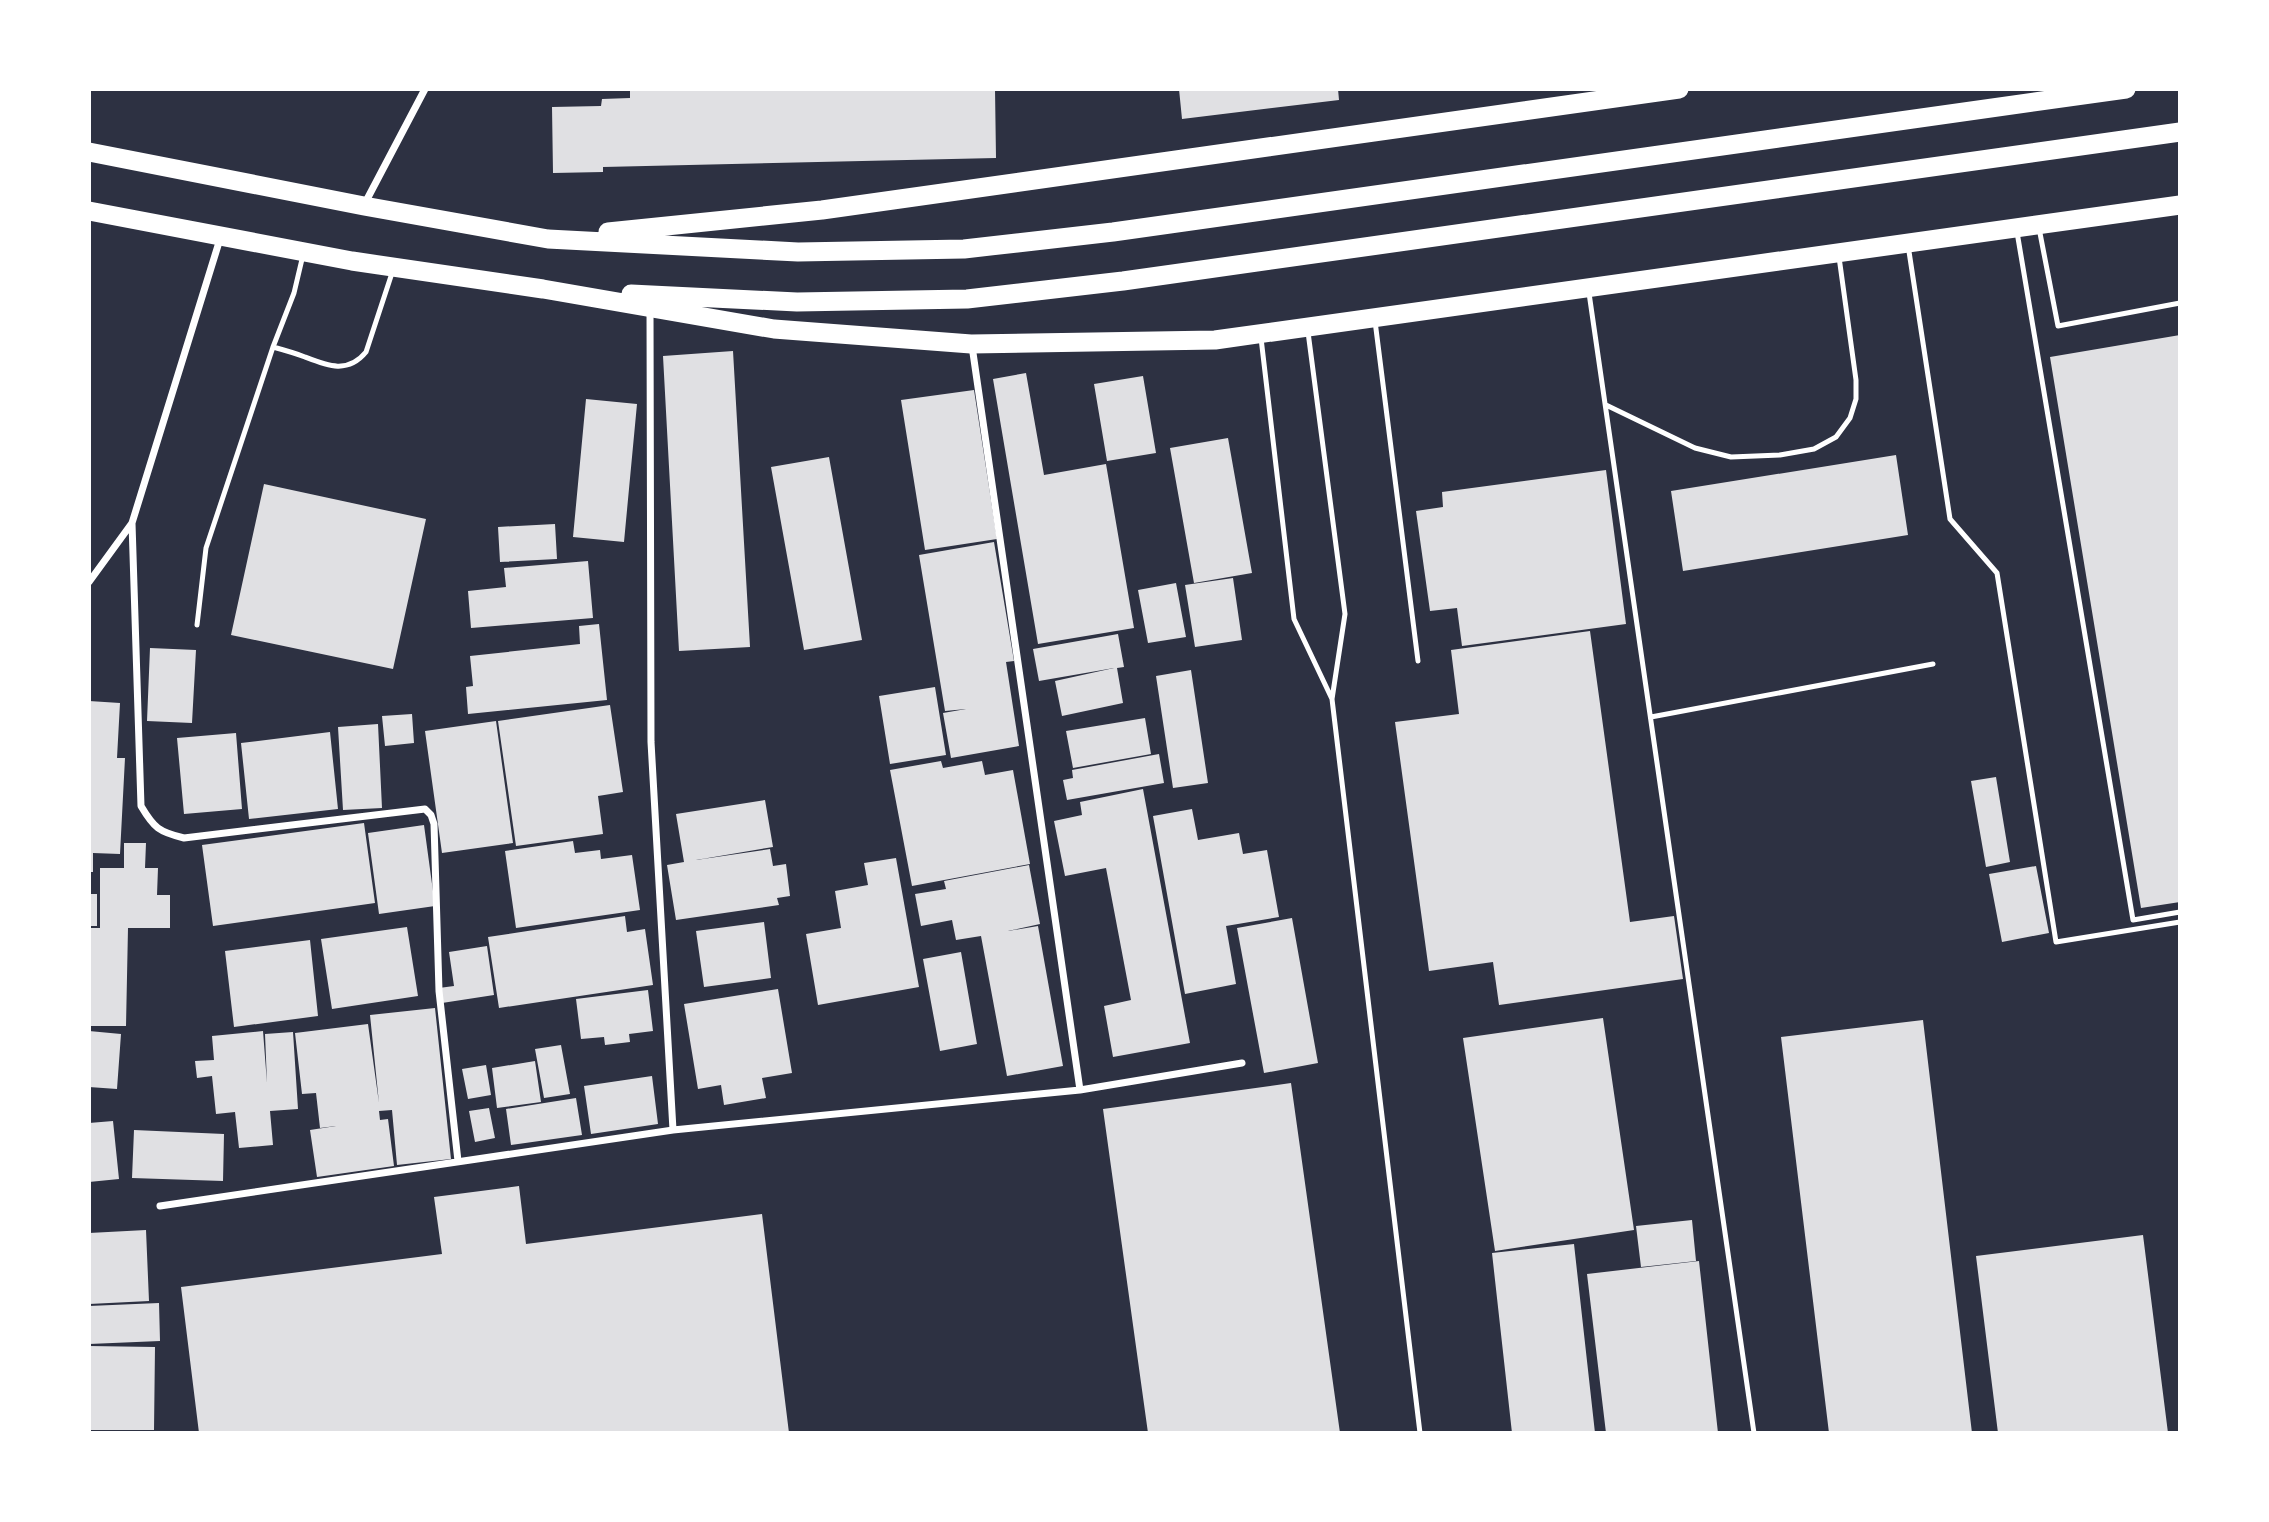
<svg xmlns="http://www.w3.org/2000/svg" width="2269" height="1522" font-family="'Sofia Sans Condensed',sans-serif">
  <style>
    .building { fill: #e0e0e3 }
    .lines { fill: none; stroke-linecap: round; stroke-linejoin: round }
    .service { stroke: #fff; stroke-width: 5 }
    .minor { stroke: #fff; stroke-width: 7 }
    .trunk { stroke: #fff; stroke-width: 19 }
  </style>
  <rect width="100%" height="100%" fill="#2d3142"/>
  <path class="building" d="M630,89H995L996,158L603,167V172L553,173L552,107L601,106L602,99L630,98Z
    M1179,89H1338L1339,100L1182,119Z
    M2180,335V902L2141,908L2050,357Z
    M733,351L750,647L679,651L663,356Z
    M1026,373L1044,475L1106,464L1134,628L1038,644L993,379Z
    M1143,376L1156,453L1107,461L1094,384Z
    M974,390L997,539L925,550L901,400Z
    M586,399L637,404L624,542L573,537Z
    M1228,438L1252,573L1194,583L1170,448Z
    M1896,455L1908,535L1683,571L1671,491Z
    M829,457L862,640L804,650L771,467Z
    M1606,470L1626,624L1462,646L1457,608L1430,611L1416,511L1443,507L1442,492Z
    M264,484L426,519L393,669L231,635Z
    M555,524L557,559L500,562L498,527Z
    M994,542L1014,661L1006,662L1019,746L951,758L943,713L966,709L945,711L919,555Z
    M588,561L593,618L471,628L468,591L506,587L504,568Z
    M1233,578L1242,640L1195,647L1185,585Z
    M1176,583L1186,637L1148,643L1138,590Z
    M599,624L607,700L468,714L466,687L473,686L470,656L580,644L579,626Z
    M1590,631L1630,922L1674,916L1683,979L1499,1005L1493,962L1429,971L1395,722L1459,714L1451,650Z
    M1118,634L1124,667L1117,668L1123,703L1062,716L1055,681L1114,668L1039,681L1033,649Z
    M150,648L196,650L192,723L147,721Z
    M1191,670L1208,783L1173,788L1156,676Z
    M935,687L946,755L890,764L879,696Z
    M89,701L120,703L117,758H125L120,854L93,853V872H89Z
    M610,705L623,792L598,796L603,834L516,846L498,721Z
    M412,714L414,743L385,746L382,716Z
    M1145,718L1151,754L1073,768L1066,731Z
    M496,721L513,843L442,853L425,731Z
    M378,724L382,808L343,810L338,727Z
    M330,732L338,809L249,819L241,743Z
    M236,733L242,809L184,814L177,738Z
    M1159,754L1164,783L1067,800L1063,780L1073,778L1072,770Z
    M941,761L943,768L982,761L985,775L1013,770L1030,864L912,886L890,770Z
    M1996,777L2010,862L1986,867L1971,781Z
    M1143,789L1190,1043L1113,1057L1104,1006L1131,1000L1106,868L1065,876L1054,821L1082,815L1080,802Z
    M765,800L773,847L696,860L770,849L773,866L786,864L790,896L777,898L779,905L676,920L667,865L684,862L676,814Z
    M1192,809L1198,840L1239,833L1243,854L1267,850L1279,917L1226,926L1236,984L1185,994L1153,816Z
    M364,823L375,903L213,926L202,845Z
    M424,825L435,906L379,914L368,833Z
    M573,841L575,853L600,850L601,859L632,855L640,910L516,928L505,851Z
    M124,843H146L145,868H158L157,895H170V928H128L126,1026H89V928H100V868H124Z
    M896,858L919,987L818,1005L806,934L841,928L835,891L868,885L864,863Z
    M1029,865L1040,924L1008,931L1038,926L1063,1066L1007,1076L981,936L956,940L952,920L921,926L915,894L946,889L944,881Z
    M2036,866L2049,933L2002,942L1989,874Z
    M89,894H97V926H89Z
    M625,916L627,932L645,929L653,985L499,1008L488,937Z
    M1292,918L1318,1063L1264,1073L1237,928Z
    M764,922L771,978L704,987L696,931Z
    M407,927L418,996L332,1009L321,939Z
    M310,940L318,1016L234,1027L225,951Z
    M487,946L494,995L442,1003L439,988L454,986L449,952Z
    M961,952L977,1044L940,1051L923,959Z
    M778,989L792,1073L762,1078L766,1098L724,1105L721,1085L698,1089L684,1004Z
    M648,990L653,1031L629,1034L630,1042L605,1045L604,1037L581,1039L576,999Z
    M435,1008L451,1159L397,1165L392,1110L379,1111L380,1120L388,1119L394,1166L317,1177L310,1130L336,1126L320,1128L316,1093L302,1094L295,1033L368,1024L379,1103L370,1015Z
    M1603,1018L1634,1230L1495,1251L1463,1038Z
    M1923,1020L1972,1433H1829L1781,1037Z
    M89,1031L121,1034L117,1089L89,1087Z
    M263,1031L267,1083L265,1034L293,1032L298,1109L270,1111L273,1145L239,1148L235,1112L216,1114L212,1076L197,1078L195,1061L214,1060L212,1036Z
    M561,1045L570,1094L544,1098L535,1049Z
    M535,1061L541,1102L497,1108L492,1068Z
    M486,1065L491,1095L468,1099L462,1069Z
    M652,1076L658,1124L591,1134L584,1086Z
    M1291,1083L1340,1433H1148L1103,1109Z
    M576,1098L582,1135L511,1145L506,1109Z
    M489,1108L495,1138L475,1142L469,1111Z
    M113,1121L119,1179L89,1182V1123Z
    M134,1130L224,1134L223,1181L132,1178Z
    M519,1186L526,1244L762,1214L789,1433H199L181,1287L442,1254L434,1197Z
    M1692,1220L1696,1261L1641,1267L1636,1226Z
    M146,1230L149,1301L89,1304V1233Z
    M2143,1235L2168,1433H1998L1976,1256Z
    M1574,1244L1595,1433H1512L1492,1253Z
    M1699,1261L1718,1433H1606L1587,1274Z
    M159,1303L160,1341L89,1344V1306Z
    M89,1346L155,1347L154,1430H89Z"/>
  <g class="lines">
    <path class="service" d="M2039,228L2058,326L2180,303
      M2017,232L2133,920L2180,912
      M1908,245L1950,519L1997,573L2056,942L2180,922
      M303,255L294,293L273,347C284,350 295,353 305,357C328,366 348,374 366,352L393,270
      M1589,293L1754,1433
      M1375,321L1418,661
      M1308,332L1345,614L1332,699L1420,1433
      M1261,338L1294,619L1332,699
      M1606,405L1695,448L1731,457L1780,455L1814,449L1836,437L1850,418L1856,399V380L1839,257
      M197,625L206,548L273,347
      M1651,717L1933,664"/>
    <path class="minor" d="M364,205L425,89
      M650,308L651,742L673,1130
      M972,346L1080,1090
      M132,523L141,806C154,828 159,832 184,838L425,809L431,815L434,824L439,991L458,1161
      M89,582L132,523L220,239
      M160,1206L673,1130L1080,1090L1242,1063"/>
    <path class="trunk" d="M89,152L364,206L548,239L798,252L964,249L1113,232L2126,89
      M89,211L352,261L543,289L774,329L971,344L1215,340L2180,205
      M608,232L822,210L1679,89
      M631,294L797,302L967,299L1123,281L2180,132"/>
  </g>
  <rect width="2269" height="1522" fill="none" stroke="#ffffff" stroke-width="182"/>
</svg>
